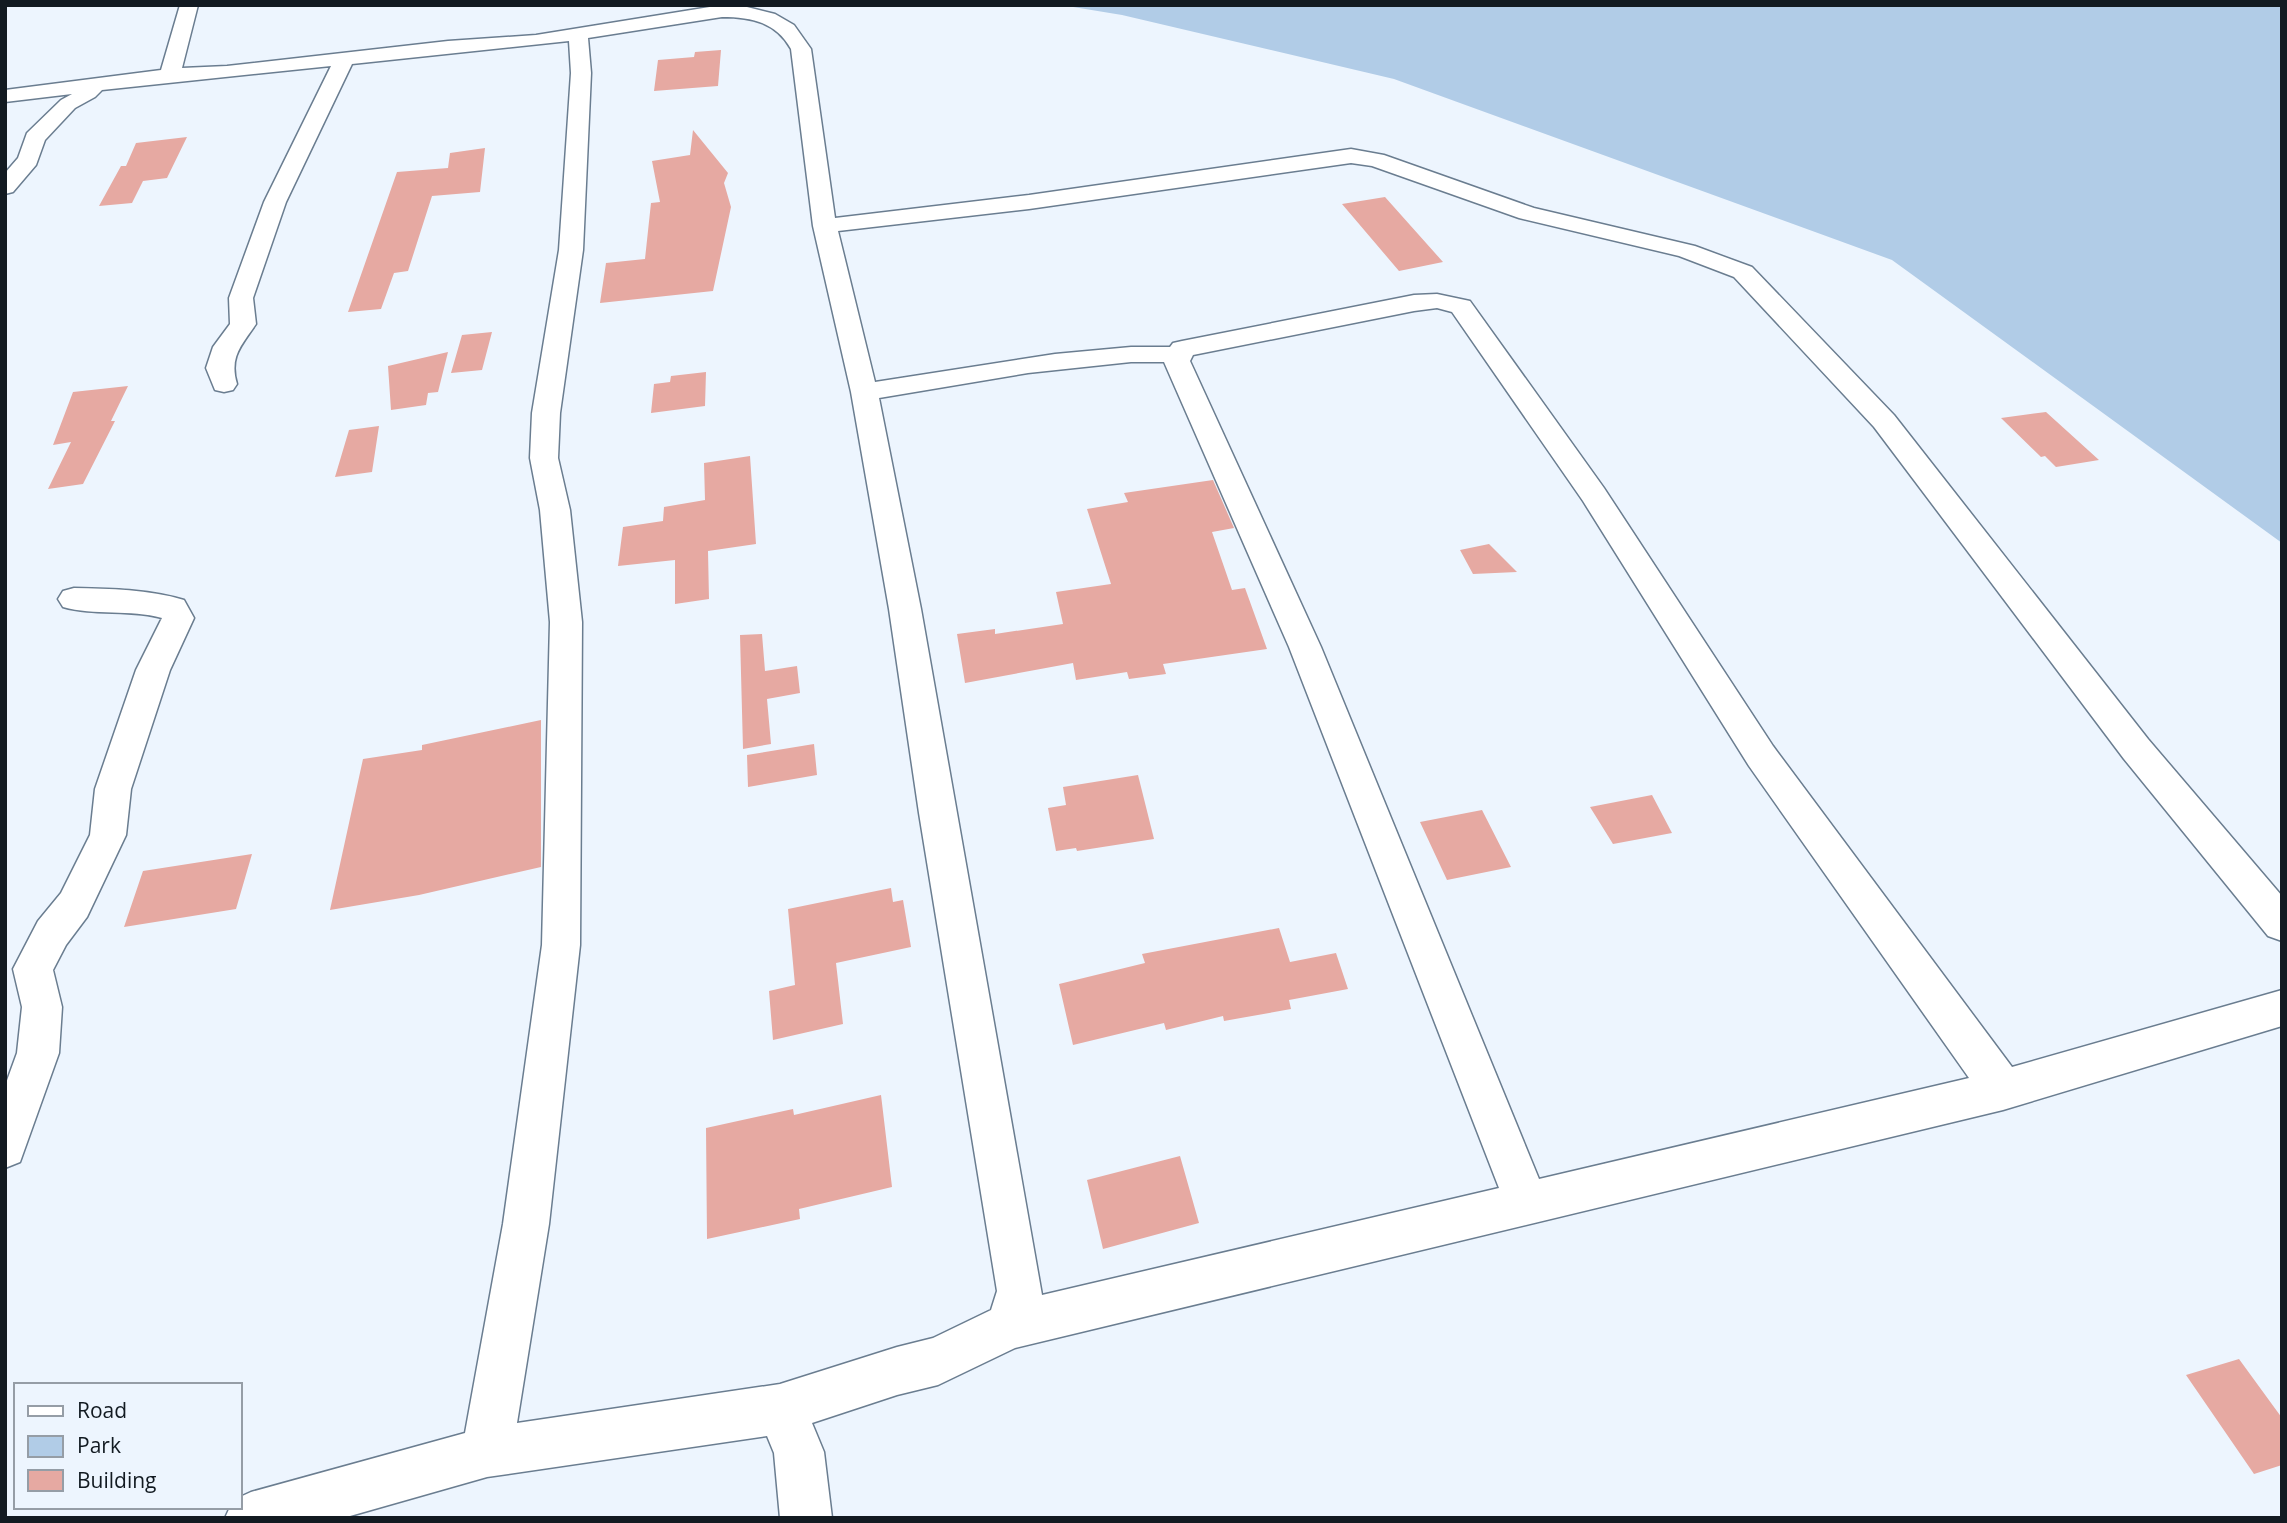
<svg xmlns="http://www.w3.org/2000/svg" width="2287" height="1523" font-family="'Open Sans',sans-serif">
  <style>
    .green { fill: #b1cce7 }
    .building { fill: #e6a9a2 }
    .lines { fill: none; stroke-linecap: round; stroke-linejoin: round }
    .minor-casing { stroke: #6a7d90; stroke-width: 3 }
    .minor { fill: #fff; fill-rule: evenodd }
  </style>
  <rect width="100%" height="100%" fill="#edf5fe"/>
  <path class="green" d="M1061,5H2282V543L1892,260L1394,79L1122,15Z"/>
  <path class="building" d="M721,50L718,86L654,91L658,60L694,57L695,52Z
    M693,130L728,173L724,183L731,207L713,291L600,303L606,263L645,259L651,203L660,202L652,161L690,155Z
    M187,137L167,178L143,181L132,203L99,206L121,166H126L136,143Z
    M485,148L480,192L432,196L408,271L394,273L381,309L348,312L397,172L448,168L450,153Z
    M1385,197L1443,262L1399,271L1342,204Z
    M492,332L482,370L451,373L462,335Z
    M448,352L438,392L428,393L426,405L391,410L388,366Z
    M706,372L705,406L651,413L654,384L670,382L671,376Z
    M128,386L111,421H115L83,484L48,489L71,442L53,445L73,392Z
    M2046,412L2099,460L2056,467L2045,456L2041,457L2001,418Z
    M379,426L372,472L335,477L349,430Z
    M750,456L756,544L708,551L709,599L675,604V560L618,566L623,527L663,521L664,507L705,500L704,463Z
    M1213,480L1234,528L1212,532L1232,590L1245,588L1267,649L1163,664L1166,674L1129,679L1127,672L1076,680L1073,663L965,683L957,634L995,629V634L1063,624L1056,592L1111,584L1087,509L1128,502L1124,493Z
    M1489,544L1517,572L1473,574L1460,550Z
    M762,634L765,671L797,666L800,693L767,699L771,744L743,749L740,635Z
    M541,720V867L419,895L330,910L363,759L422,750V745Z
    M814,744L817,775L748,787L747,755Z
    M1138,775L1154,839L1077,851L1076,848L1056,851L1048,808L1066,805L1063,787Z
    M1652,795L1672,833L1613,844L1590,807Z
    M1482,810L1511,867L1447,880L1420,822Z
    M252,854L236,909L124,927L143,871Z
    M891,888L893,902L903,900L911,947L836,963L843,1024L773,1040L769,991L795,985L788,909Z
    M1279,928L1290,962L1336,953L1348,989L1289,1000L1291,1009L1224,1021L1223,1016L1166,1030L1164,1023L1073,1045L1059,984L1145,963L1142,954Z
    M881,1095L892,1187L799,1209L800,1219L707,1239L706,1128L793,1109L794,1115Z
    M1180,1156L1199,1223L1103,1249L1087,1180Z
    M2239,1359L2282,1418V1465L2254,1474L2186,1375Z"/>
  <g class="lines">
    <defs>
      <path id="minor" d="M180,5H198L182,68L227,66L448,41L536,35L722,5L747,7L775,14L794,25L811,49L835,218L1029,195L1351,149L1384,155L1534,208L1695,246L1752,267L1894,415L2148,739L2282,896V941L2268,936L2124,759L1874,427L1734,277L1679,256L1519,218L1372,166L1351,163L1029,209L838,231L875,382L1055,354L1131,347H1170L1173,343L1182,341L1414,295L1437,294L1470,301L1604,488L1773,746L2012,1067L2282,990V1026L2003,1110L1015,1348L938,1385L897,1395L812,1423L824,1452L832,1518H780L774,1453L767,1436L487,1477L343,1518H225L230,1507H240V1497L251,1492L465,1433L503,1224L542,945L550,622L540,510L530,458L532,413L559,250L571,73L569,41L352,64L286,202L253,298L256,324C241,346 229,357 237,384L233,390L224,392L215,390L206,368L213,347L230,324L229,298L264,202L331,66L102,90L95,97L75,108L45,140L36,165L13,192L5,194V173L18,158L27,133L61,100L72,94L5,102V90L161,70ZM722,17C751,17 776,22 791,49L813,226L851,392L889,609L919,813L997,1291L991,1310L933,1338L897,1347L780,1384L517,1423L549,1224L580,945L582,622L570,510L558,458L560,413L583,250L591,73L588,38ZM1437,308L1452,312L1583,501L1749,766L1969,1078L1539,1179L1321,647L1190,361L1193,355L1414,311ZM1131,362H1164L1289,647L1499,1188L1042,1295L921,609L879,398L1028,373Z
        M74,588C111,589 148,589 184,600L194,618L170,670L131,789L126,835L87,917L66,945L53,970L62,1007L59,1053L20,1162L5,1168V1086L17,1053L22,1007L13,969L38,921L61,893L90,835L95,789L136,670L162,618C130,609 94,616 63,607L58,599L63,591Z"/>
    </defs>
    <use href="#minor" class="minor-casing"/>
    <use href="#minor" class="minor"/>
  </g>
  <rect width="2287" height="1523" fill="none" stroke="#121a21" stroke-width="14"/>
  <rect x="14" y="1383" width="228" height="126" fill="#edf5fe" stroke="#959da6" stroke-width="2"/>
  <rect x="28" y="1406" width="35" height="10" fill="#ffffff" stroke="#959da6" stroke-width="2"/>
  <text x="77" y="1418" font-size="21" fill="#121a21">Road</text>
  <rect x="28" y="1436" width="35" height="21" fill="#b1cce7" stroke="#959da6" stroke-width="2"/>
  <text x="77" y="1453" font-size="21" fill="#121a21">Park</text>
  <rect x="28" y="1470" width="35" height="21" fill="#e6a9a2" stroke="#959da6" stroke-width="2"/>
  <text x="77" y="1488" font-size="21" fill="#121a21">Building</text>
</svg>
